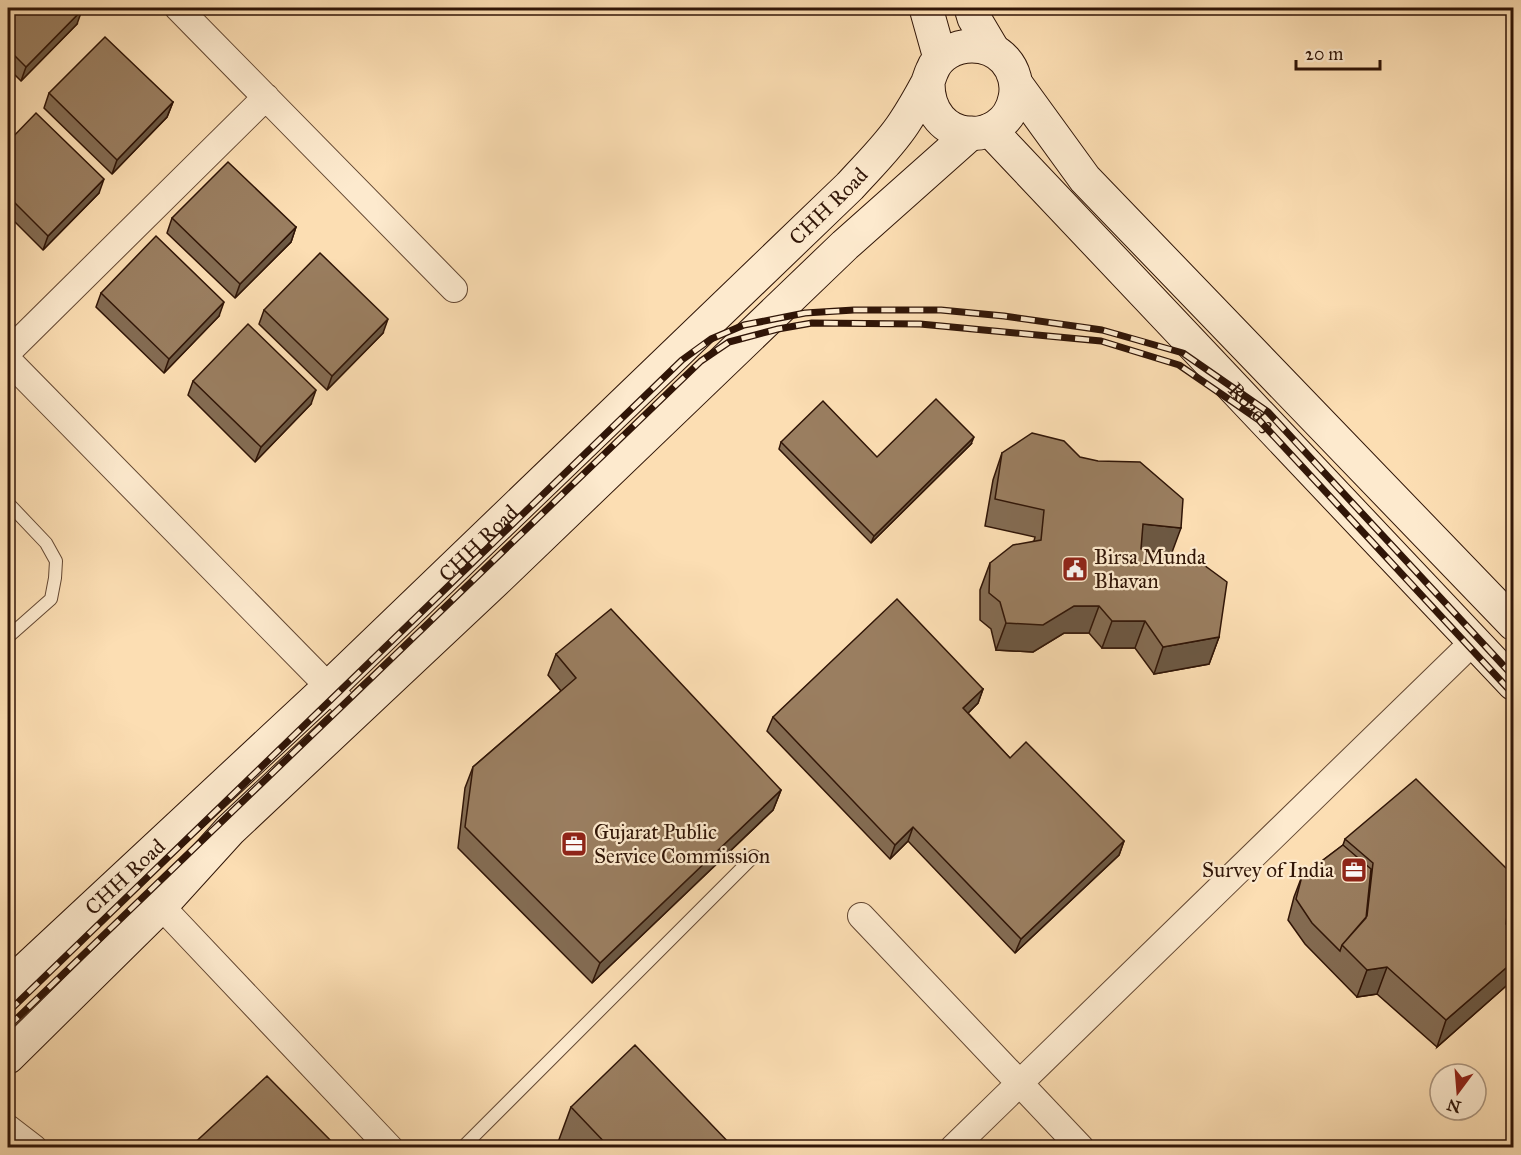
<svg xmlns="http://www.w3.org/2000/svg" width="1521" height="1155" font-family="'IM FELL Great Primer',serif">
  <style>
    .lines { fill: none; stroke-linecap: round; stroke-linejoin: round }
    .lane-casing { stroke: #634732; stroke-width: 14 }
    .street-casing { stroke: #634732; stroke-width: 28 }
    .secondary-casing { stroke: #301507; stroke-width: 35 }
    .lane { stroke: #fdeace; stroke-width: 12 }
    .street { stroke: #fdeace; stroke-width: 26 }
    .secondary { stroke: #fdeace; stroke-width: 33 }
    .rail-casing { stroke: #301507; stroke-width: 7 }
    .rail { stroke: #fdeace; stroke-width: 4.5; stroke-dasharray: 14; stroke-linecap: butt }
    .wall { fill: #846c53; stroke: #301507; stroke-width: 1.5 }
    .shaded-wall { fill: #6c5843; stroke: #301507; stroke-width: 1.5 }
    .building { fill: #9a7e60; stroke: #301507; stroke-width: 1.5 }
    .labels { text-anchor: middle; dominant-baseline: central; stroke-width: 4.5; stroke-linejoin: round; paint-order: stroke }
    .street-label { font-size: 21px; fill: #301507; stroke: #fdeace }
    .poi-label { font-size: 21px; fill: #301507; stroke: #fdeace; text-anchor: start }
  </style>
  <rect width="100%" height="100%" fill="#fcdeb3"/>
  <filter id="stains"><feTurbulence type="fractalNoise" baseFrequency=".00333" numOctaves="4"/><feColorMatrix values="0 0 0 0 .2 0 0 0 0 .09 0 0 0 0 .02 0 0 0 .5 -.17"/></filter>
  <radialGradient id="worn" r=".72"><stop offset=".6" stop-color="#630" stop-opacity="0"/><stop offset="1" stop-color="#630" stop-opacity=".3"/></radialGradient>
  <g class="lines">
    <defs>
      <path id="lane" d="M8,503L46,543L56,561L55,578L51,599L8,637
        M462,1148L754,856"/>
      <path id="street" d="M178,8L454,289
        M8,352L266,97
        M8,360L329,687L352,714
        M161,906L390,1148
        M861,916L1081,1148
        M8,1128L34,1148
        M953,1148L1473,642"/>
      <g id="secondary">
        <path d="M926,8L940,58"/>
        <path d="M971,8L974,18L993,50"/>
        <path d="M1016,84L1085,179L1514,624"/>
        <path id="s1" d="M990,130L1514,684"/>
        <path id="s2" d="M8,986L329,687L850,186C868,166 889,146 904,123C912,111 920,97 927,84C929,80 930,75 932,71C938,55 955,46 972,46C984,46 996,50 1005,60C1014,70 1018,85 1015,98C1005,149 927,146 928,82"/>
        <path d="M8,1057L161,906L230,830L495,581L845,245L971,133"/>
      </g>
    </defs>
    <use href="#lane" class="lane-casing"/>
    <use href="#street" class="street-casing"/>
    <use href="#secondary" class="secondary-casing"/>
    <use href="#lane" class="lane"/>
    <use href="#street" class="street"/>
    <use href="#secondary" class="secondary"/>
    <defs>
      <path id="rail" d="M8,1012L682,360L711,339L744,325L805,313L854,310H941L1004,316L1102,330L1183,353L1268,412L1514,677
        M8,1027L701,361L729,342L778,329L812,323L920,324L1101,341L1179,365L1259,420L1514,695"/>
    </defs>
    <use href="#rail" class="rail-casing"/>
    <use href="#rail" class="rail"/>
  </g>
  <path class="wall" d="M8,8L77,24L21,81L8,68Z
    M49,93L173,102L167,117L112,174L44,108Z
    M8,142L99,193L43,250L8,215Z
    M172,218L296,227L291,242L235,298L167,233Z
    M101,293L219,316L164,373L96,307Z
    M264,310L383,333L327,390L259,324Z
    M193,381L311,404L255,462L188,395Z
    M781,442L877,457L971,444L871,543L779,449Z
    M1002,453L1171,555L1219,637L1209,664L1154,674L1135,648H1102L1089,633H1064L1033,652L996,650L991,629L980,620V590L990,563L1034,541L1035,537L985,526L993,480Z
    M556,654L781,790L773,810L592,983L458,848L465,788L473,767L561,691L548,675Z
    M983,689L978,703L968,713L1010,758L1124,841L1119,855L1015,953L908,841L890,859L767,731L773,717Z
    M1345,839L1506,924L1514,931V979L1437,1047L1377,994L1357,997L1305,944L1288,920L1294,897L1302,876L1343,845Z
    M571,1107L734,1148H560L557,1145Z"/>
  <path class="shaded-wall" d="M82,10L77,24L21,81L26,67Z
    M173,102L167,117L112,174L117,160Z
    M104,179L99,193L43,250L48,236Z
    M296,227L291,242L235,298L240,284Z
    M224,302L219,316L164,373L169,359Z
    M388,319L383,333L327,390L332,376Z
    M316,390L311,404L255,462L261,447Z
    M974,437L971,444L871,543L874,536Z
    M1143,524L1181,528L1171,555L1133,551Z
    M1074,606H1099L1089,633H1064L1033,652L996,650L1006,623Z
    M1112,621H1145L1135,648H1102Z
    M1219,637L1209,664L1154,674L1163,647Z
    M983,689L978,703L958,723L963,708Z
    M781,790L773,810L592,983L600,963Z
    M913,827L908,841L890,859L895,845Z
    M1124,841L1119,855L1015,953L1021,939Z
    M1514,961V979L1437,1047L1446,1020Z
    M1387,967L1377,994L1357,997L1367,970Z"/>
  <path class="building" d="M8,8H80L82,10L26,67L8,49Z
    M105,37L173,102L117,160L49,93Z
    M36,113L104,179L48,236L8,196V142Z
    M228,162L296,227L240,284L172,218Z
    M156,236L224,302L169,359L101,293Z
    M320,253L388,319L332,376L264,310Z
    M248,324L316,390L261,447L193,381Z
    M936,399L974,437L874,536L781,442L823,401L877,457Z
    M1032,433L1064,441L1080,457L1098,461L1140,462L1183,499L1181,528L1143,524L1141,549L1197,560L1227,582L1219,637L1163,647L1145,621H1112L1099,606H1074L1043,625L1006,623L1000,602L989,593L990,563L1013,545L1041,540L1044,510L995,499L1002,453Z
    M897,599L983,689L963,708L1010,758L1026,742L1124,841L1021,939L913,827L895,845L773,717Z
    M611,609L781,790L600,963L465,827L473,767L576,678L556,654Z
    M1416,779L1512,874L1506,924L1514,931V961L1446,1020L1387,967L1367,970L1342,945L1367,916L1373,863L1345,839Z
    M1343,845L1371,869L1366,918L1342,945L1340,951L1312,923L1296,899L1302,876Z
    M635,1045L734,1148H610L571,1107Z
    M267,1076L338,1148H189Z"/>
  <defs>
    <symbol id="civic-square" viewBox="-11 -11 22 22"><rect x="-9" y="-9" width="18" height="18" rx="4" fill="#8f2418" stroke="#fdeace"/><path d="M-.6-6.5H3V-4.5H.6V-3L4-1V1h2V6H-6V1h2V-1L-.6-3ZM-1.2 2.5V6h2.4V2.5Z" fill="#fff"/></symbol>
    <symbol id="office-square" viewBox="-11 -11 22 22"><rect x="-9" y="-9" width="18" height="18" rx="4" fill="#8f2418" stroke="#fdeace"/><path d="M-6-3h4V-5.5h4V-3h4V5H-6ZM-1-4.5V-3h2v-1.5ZM-6 0V1H6V0Z" fill="#fff"/></symbol>
  </defs>
  <g fill-rule="evenodd">
    <use href="#civic-square" x="1060" y="554" width="30" height="30"/>
    <use href="#office-square" x="559" y="829" width="30" height="30"/>
    <use href="#office-square" x="1339" y="855" width="30" height="30"/>
  </g>
  <g class="labels">
    <g class="street-label">
      <text stroke="none"><textPath href="#s2" startOffset="1132">CHH Road</textPath></text>
      <text stroke="none"><textPath href="#s1" startOffset="381">Road 3</textPath></text>
      <text stroke="none"><textPath href="#s2" startOffset="646">CHH Road</textPath></text>
      <text stroke="none"><textPath href="#s2" startOffset="160">CHH Road</textPath></text>
    </g>
    <g class="poi-label">
      <text x="1094" y="557">Birsa Munda<tspan x="1094" dy="24">Bhavan</tspan></text>
      <text x="594" y="832">Gujarat Public<tspan x="594" dy="24">Service Commission</tspan></text>
      <text x="1334" y="870" text-anchor="end">Survey of India</text>
    </g>
  </g>
  <rect width="1521" height="1155" fill="none" stroke="#fcdeb3" stroke-width="30"/>
  <rect x="9" y="9" width="1503" height="1137" fill="none" stroke="#301507" stroke-width="3"/>
  <rect x="15" y="15" width="1491" height="1125" fill="none" stroke="#301507" stroke-width="1.5"/>
  <g transform="translate(1458 1092) rotate(196)"><circle r="28" fill="#fdeace" stroke="#ab957e" stroke-width="1.5"/>
  <path d="M0-4.5L10 22L0 15L-10 22Z" fill="#8f2418"/>
  <text y="-9" font-size="16" font-weight="bold" text-anchor="middle" fill="#301507">N</text>
  </g>
  <path d="M1296 60v9h84v-9" fill="none" stroke="#301507" stroke-width="3"/>
  <text x="1305" y="60" font-size="18" fill="#301507" stroke="#fdeace" stroke-width="4.5" paint-order="stroke">20 m</text>
  <rect width="100%" height="100%" filter="url(#stains)"/>
  <rect width="100%" height="100%" fill="url(#worn)"/>
</svg>
